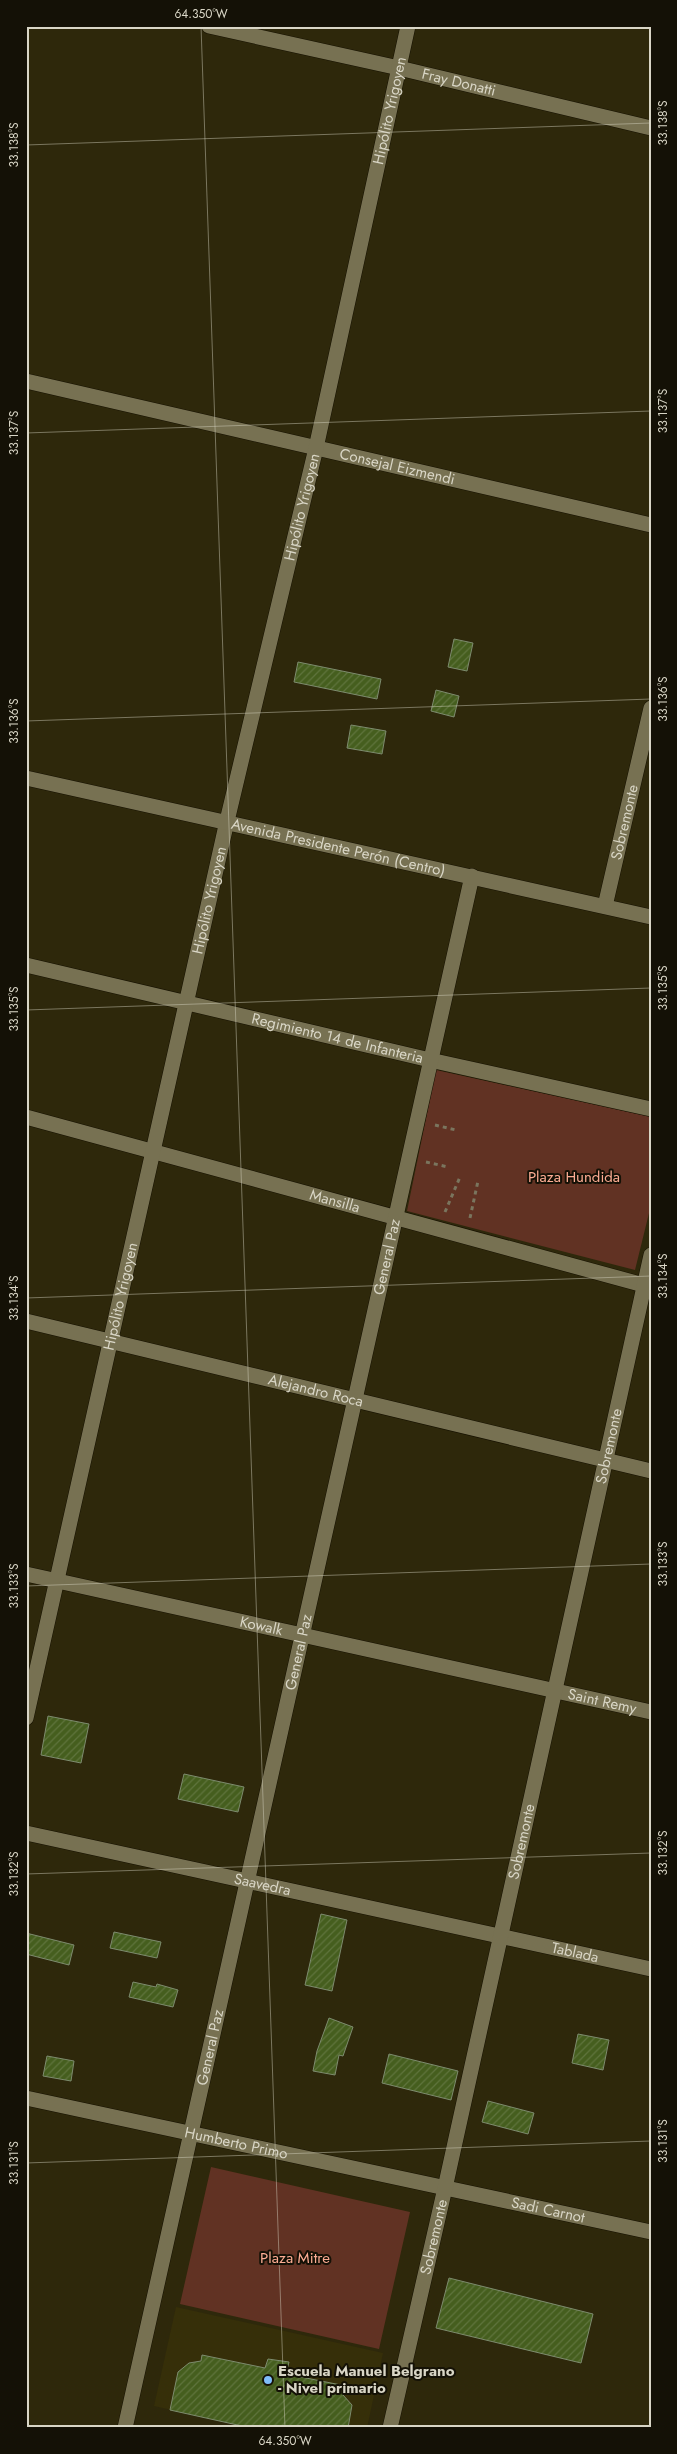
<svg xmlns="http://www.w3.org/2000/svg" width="677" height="2454" font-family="Jost,sans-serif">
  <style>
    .built { fill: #362f09 }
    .green { fill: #613223 }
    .building { fill: url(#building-hatch); stroke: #7d8b6e }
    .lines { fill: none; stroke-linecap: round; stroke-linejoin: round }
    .street-casing { stroke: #161100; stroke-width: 16 }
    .secondary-casing { stroke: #161100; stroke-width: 16 }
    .path { stroke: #7a755e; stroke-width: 3; stroke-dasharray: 4 4; stroke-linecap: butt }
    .street { stroke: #777152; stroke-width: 15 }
    .secondary { stroke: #777152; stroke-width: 15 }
    .ticks { fill: none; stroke: #d9d6c6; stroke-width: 1; stroke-opacity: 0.45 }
    .poi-dot { fill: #7fbdfa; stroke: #141106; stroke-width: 2 }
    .labels { text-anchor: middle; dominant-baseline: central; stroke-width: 4; stroke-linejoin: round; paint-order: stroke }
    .street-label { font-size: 15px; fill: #d9d6c6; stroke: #141106 }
    .park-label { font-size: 15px; fill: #fcac93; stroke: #141106 }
    .poi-label { font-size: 15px; font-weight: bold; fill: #d9d6c6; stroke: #141106; text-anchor: start }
    .neatline { fill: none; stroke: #d9d6c6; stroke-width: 2 }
    .ticks-label { font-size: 12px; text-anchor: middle; fill: #d9d6c6 }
  </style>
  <defs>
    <pattern id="building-hatch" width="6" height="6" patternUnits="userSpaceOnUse" patternTransform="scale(1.25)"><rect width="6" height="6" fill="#455e1e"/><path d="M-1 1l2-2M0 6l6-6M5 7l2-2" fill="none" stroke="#5f743d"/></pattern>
  </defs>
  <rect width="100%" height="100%" fill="#2e280b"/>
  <path class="built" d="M176,2307L383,2353L367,2428H251L154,2406Z"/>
  <path class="green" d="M436,1070L651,1117V1205L635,1270L407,1211Z
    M211,2167L410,2212L379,2349L180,2304Z"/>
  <path class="building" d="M454,639L473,643L467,671L448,667Z
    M298,662L381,679L377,699L294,682Z
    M436,690L459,696L454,717L431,711Z
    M351,725L386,731L382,754L347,748Z
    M48,1716L89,1724L81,1763L41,1755Z
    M184,1774L244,1787L238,1812L178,1799Z
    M321,1914L347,1920L332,1991L305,1985Z
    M114,1932L161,1942L157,1958L110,1948Z
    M26,1933L74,1945L69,1965L26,1954Z
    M133,1982L156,1987L157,1984L178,1990L173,2007L129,1997Z
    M329,2018L353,2027L343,2056L339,2055L335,2075L313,2071L317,2051Z
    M578,2034L609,2040L603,2070L572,2063Z
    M389,2054L458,2071L451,2100L382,2083Z
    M47,2056L74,2061L71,2081L43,2076Z
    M488,2101L534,2113L528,2134L482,2122Z
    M449,2278L593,2314L581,2363L436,2328Z
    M202,2355L265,2368L268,2359L289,2362L286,2374L346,2386L343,2395L352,2405L348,2428H251L170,2410L178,2372L189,2363L201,2361Z"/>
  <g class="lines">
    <defs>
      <g id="street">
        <path id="s1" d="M209,26L399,68L651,128"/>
        <path id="s2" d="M26,381L651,525"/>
        <path id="s3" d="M605,906L651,708"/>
        <path id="s4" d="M26,965L430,1060L651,1109"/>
        <path id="s5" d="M26,1117L651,1287"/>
        <path id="s6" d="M26,1321L651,1471"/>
        <path id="s7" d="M26,1574L651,1712"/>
        <path id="s8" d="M26,1718L227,821L316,448L408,26"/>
        <path id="s9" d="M26,1833L651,1969"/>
        <path id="s10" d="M26,2098L651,2232"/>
        <path id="s11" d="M125,2428L472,876"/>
      </g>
      <g id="secondary">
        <path id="s12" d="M26,778L651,917"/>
        <path id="s13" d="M390,2428L445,2188L651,1255"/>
      </g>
    </defs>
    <use href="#street" class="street-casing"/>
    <use href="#secondary" class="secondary-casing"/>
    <path class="path" d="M435,1125L456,1130
      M426,1162L448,1167
      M445,1212L460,1177
      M470,1218L478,1181"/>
    <use href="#street" class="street"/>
    <use href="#secondary" class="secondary"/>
  </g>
  <path class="ticks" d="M201,26L285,2428M26,145L651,123M26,433L651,411M26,721L651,699M26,1010L651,988M26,1298L651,1276M26,1586L651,1564M26,1874L651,1853M26,2163L651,2141"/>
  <circle class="poi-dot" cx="268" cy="2380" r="5"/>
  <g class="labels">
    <g class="street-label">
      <text stroke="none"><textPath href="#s1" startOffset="256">Fray Donatti</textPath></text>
      <text stroke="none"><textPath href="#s8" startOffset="1648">Hipólito Yrigoyen</textPath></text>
      <text stroke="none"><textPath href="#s2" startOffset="381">Consejal Eizmendi</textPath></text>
      <text stroke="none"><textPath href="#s8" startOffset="1242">Hipólito Yrigoyen</textPath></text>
      <text stroke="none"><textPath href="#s3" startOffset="86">Sobremonte</textPath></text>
      <text stroke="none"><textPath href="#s12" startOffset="320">Avenida Presidente Perón (Centro)</textPath></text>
      <text stroke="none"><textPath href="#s8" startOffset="838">Hipólito Yrigoyen</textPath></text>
      <text stroke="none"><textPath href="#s4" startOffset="320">Regimiento 14 de Infanteria</textPath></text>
      <text stroke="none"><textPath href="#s5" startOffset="320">Mansilla</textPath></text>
      <text stroke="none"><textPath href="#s11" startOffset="1200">General Paz</textPath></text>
      <text stroke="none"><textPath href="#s8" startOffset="432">Hipólito Yrigoyen</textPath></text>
      <text stroke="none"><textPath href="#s6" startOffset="298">Alejandro Roca</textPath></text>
      <text stroke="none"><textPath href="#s13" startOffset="1006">Sobremonte</textPath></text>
      <text stroke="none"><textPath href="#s7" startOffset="241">Kowalk</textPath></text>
      <text stroke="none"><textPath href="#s11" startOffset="795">General Paz</textPath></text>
      <text stroke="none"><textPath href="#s7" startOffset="590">Saint Remy</textPath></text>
      <text stroke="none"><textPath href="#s13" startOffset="601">Sobremonte</textPath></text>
      <text stroke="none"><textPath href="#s9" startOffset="242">Saavedra</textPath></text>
      <text stroke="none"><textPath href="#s9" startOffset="562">Tablada</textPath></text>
      <text stroke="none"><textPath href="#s11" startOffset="390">General Paz</textPath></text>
      <text stroke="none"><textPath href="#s10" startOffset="215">Humberto Primo</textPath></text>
      <text stroke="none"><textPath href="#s10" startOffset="534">Sadi Carnot</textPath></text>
      <text stroke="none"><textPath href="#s13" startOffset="196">Sobremonte</textPath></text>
    </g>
    <g class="park-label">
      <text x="574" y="1177">Plaza Hundida</text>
      <text x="295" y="2258">Plaza Mitre</text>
    </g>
    <g class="poi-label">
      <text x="278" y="2371">Escuela Manuel Belgrano<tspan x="278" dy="17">- Nivel primario</tspan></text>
    </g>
  </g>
  <rect width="677" height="2454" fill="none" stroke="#141106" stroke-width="55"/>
  <rect x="28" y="28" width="622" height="2398" class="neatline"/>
  <g class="ticks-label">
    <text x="201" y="18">64.350°W</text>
    <text transform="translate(663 123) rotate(-90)" y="4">33.138°S</text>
    <text transform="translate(14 145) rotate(-90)" y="4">33.138°S</text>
    <text transform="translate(663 411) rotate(-90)" y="4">33.137°S</text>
    <text transform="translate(14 433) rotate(-90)" y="4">33.137°S</text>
    <text transform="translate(663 699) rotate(-90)" y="4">33.136°S</text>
    <text transform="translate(14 721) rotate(-90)" y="4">33.136°S</text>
    <text transform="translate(663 988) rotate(-90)" y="4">33.135°S</text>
    <text transform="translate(14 1009) rotate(-90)" y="4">33.135°S</text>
    <text transform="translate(663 1276) rotate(-90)" y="4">33.134°S</text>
    <text transform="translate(14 1298) rotate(-90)" y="4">33.134°S</text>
    <text transform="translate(663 1564) rotate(-90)" y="4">33.133°S</text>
    <text transform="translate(14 1586) rotate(-90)" y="4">33.133°S</text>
    <text transform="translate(663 1853) rotate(-90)" y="4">33.132°S</text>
    <text transform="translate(14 1874) rotate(-90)" y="4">33.132°S</text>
    <text transform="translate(663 2141) rotate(-90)" y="4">33.131°S</text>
    <text transform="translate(14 2163) rotate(-90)" y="4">33.131°S</text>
    <text x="285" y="2445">64.350°W</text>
  </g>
</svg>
